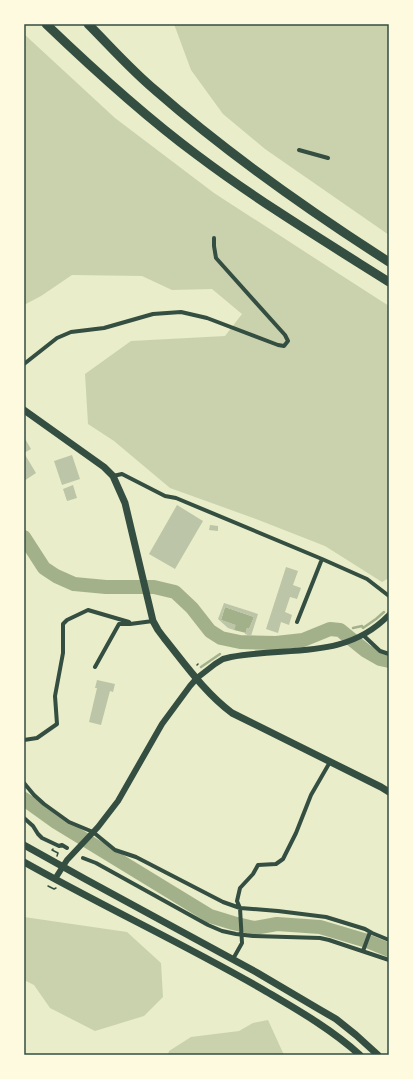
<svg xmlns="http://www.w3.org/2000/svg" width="413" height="1079" font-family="Rubik,sans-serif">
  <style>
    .green { fill: #cad2ad }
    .water { fill: #a3b18a }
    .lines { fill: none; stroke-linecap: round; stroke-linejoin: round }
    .stream { stroke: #a3b18a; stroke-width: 2.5 }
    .river { stroke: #a3b18a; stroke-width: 14 }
    .building { fill: #bcc5a7 }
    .path { stroke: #344e41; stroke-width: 1.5 }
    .minor { stroke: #344e41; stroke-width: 4 }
    .tertiary { stroke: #344e41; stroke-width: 6 }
    .secondary { stroke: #344e41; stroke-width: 7 }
    .motorway { stroke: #344e41; stroke-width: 9 }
    .neatline { fill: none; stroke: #344e41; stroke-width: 1.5 }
  </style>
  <rect width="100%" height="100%" fill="#e9edc9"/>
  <path class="green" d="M174,24H389V235L265,149L223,114L191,70Z
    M24,34L115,118L214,193L347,279L389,306V578L382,582L325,546L256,519L170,488L114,441L88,424L85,374L131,341L225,336L242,314L212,289L172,290L142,276L72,275L41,296L24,305Z
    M24,917L127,932L161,963L163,997L144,1016L95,1031L50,1008L34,985L24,980Z
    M268,1020L284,1055H168L169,1051L191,1037L239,1031L253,1023Z"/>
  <path class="water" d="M225,607L254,617L249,629L247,628L246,633L234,630L235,625L221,620Z"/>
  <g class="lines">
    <path class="stream" d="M353,628L362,626L363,628L376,619L384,612
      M201,667L220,654"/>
    <path class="river" d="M24,537L44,568L56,576L74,584L106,587H154L175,592L192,608L210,631L221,638L240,642L276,643L303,640L330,629L340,630L366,651L380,659L389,661
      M24,799L56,822L210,916L233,923L254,928L277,924L320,927L367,941L389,950"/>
  </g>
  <path class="building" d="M24,437L31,449L24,453L36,473L24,481Z
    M72,455L80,479L62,485L54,461Z
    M73,485L77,498L67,501L63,489Z
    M177,505L203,521L175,569L149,554Z
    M210,525L218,526V531L209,530Z
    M286,567L298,571L293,585L301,588L297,599L290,597L285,612L292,615L289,625L281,622L278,633L266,629Z
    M224,603L258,614L251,636L245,634L247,628L249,629L254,617L225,607L221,620L236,625L234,630L228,628L218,619Z
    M97,680L115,684L113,692L110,691L101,725L89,722L97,688H95Z"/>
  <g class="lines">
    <path class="path" d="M197,665L198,664
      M53,849L52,850L58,853L57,856
      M48,886L54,889L56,888"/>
    <path class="minor" d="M299,150L328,158
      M24,364L57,338L71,332L104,328L153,314L181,312L207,318L278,345L284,346L288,341L285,335L216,258L214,246V238
      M113,476L122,474L165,496L176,498L322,559L367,579L389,596
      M297,622L322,559
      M363,635L380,651L389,654
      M95,667L119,624H130L153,621
      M24,740L37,738L57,724L55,696L63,653V624L67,620L88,610L129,622L130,624
      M24,783L34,795L44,804L69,822L93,832L115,850L136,857L223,902L240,908L278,911L326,917L365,929L372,933L389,940
      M24,818L33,826L38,834L42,838L59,846L62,845L67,848
      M83,858L96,863L208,925L222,931L236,934L253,936L320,938L329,940L389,960
      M363,951L370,932
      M233,959L242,943L240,908L237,901L240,888L253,874L258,865L276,864L283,859L296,833L311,795L330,762"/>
    <path class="tertiary" d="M55,879L67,860L98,827L118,801L162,724L190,686L197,678L215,664L223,659L231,657C288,646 344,661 389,615"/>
    <path class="secondary" d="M24,410L104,467L113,476L125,503L153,621L158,630L164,638C185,664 205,693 232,713L381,787L389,792
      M24,845L85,879L256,972L317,1008L336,1019L356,1035L378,1055
      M24,862C102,906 184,944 262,989C296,1009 330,1028 360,1055"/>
    <path class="motorway" d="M46,24C94,70 143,115 197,155C258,201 324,241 389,282
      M88,24C110,46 131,70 155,90C228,154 308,210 389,262"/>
  </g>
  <rect width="413" height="1079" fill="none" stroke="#fefae0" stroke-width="50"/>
  <rect x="25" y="25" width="363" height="1029" class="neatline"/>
</svg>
